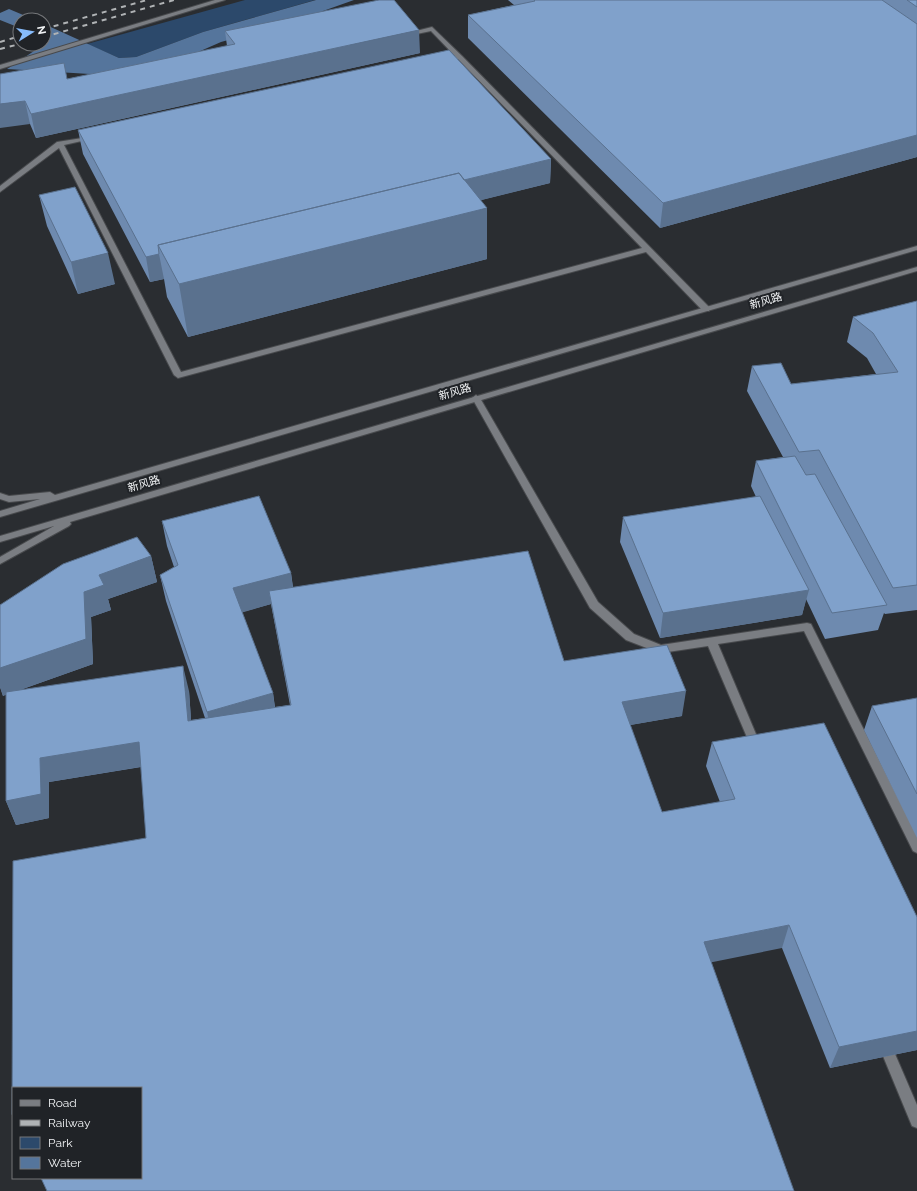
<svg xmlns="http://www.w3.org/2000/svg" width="917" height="1191" font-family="Raleway,'Noto Sans SC',sans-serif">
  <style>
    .green { fill: #2c496b }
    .water { fill: #55759c }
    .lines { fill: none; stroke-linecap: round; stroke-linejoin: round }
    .service-casing { stroke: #484a4d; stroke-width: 2 }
    .minor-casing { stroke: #484a4d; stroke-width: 2 }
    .secondary-casing { stroke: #484a4d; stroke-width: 2 }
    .service { fill: #7a7d82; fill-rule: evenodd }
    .minor { fill: #7a7d82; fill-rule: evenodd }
    .secondary { fill: #7a7d82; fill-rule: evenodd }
    .rail { stroke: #b0b3b5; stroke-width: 2; stroke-dasharray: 5 5; stroke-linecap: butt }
    .wall { fill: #6e8aaf; fill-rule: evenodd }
    .shaded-wall { fill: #5a718e }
    .building { fill: #80a1cb; stroke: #5a718e }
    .labels { text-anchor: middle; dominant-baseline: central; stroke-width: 4; stroke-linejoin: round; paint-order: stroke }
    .street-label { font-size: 11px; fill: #f1f3f5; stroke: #202327 }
  </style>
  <rect width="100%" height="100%" fill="#2a2d31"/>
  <path class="green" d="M245,0H315L203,32L136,57L119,58L87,44Z"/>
  <path class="water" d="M316,0H354L292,22L221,42L150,73L123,76L7,69L49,41L44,38V24L119,58L136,57L203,32Z
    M9,9L35,20H20V28L0,20V13Z"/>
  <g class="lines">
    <defs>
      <path id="service" d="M432,27L462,56L709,307V311H703L646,252L178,378L174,375L59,148L0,192V186L57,142L95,136V138L64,145L181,372L642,248L458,59L440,62V60L455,56L431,31L407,36L404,34Z
        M476,395L480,398L598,602L634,634L661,645L807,623L811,624L917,836V853L913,851L804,631L718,644L761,746L760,749L756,750L752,749L708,646L661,653L657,652L626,640L590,608L472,398Z
        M884,1038L889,1040L917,1105V1128L912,1126L878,1044L879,1040Z"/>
      <path id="minor" d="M215,0H225L0,69V65Z"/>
      <path id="secondary" d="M917,246V250L0,517V511L40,499L9,502L0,499V493L9,496L50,492L55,495Z
        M917,267V271L70,522L71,524L69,526L0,564V557L54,526L0,542V536Z"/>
    </defs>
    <use href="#service" class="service-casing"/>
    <use href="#minor" class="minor-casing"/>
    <use href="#secondary" class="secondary-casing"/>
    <use href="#service" class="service"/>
    <use href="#minor" class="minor"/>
    <use href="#secondary" class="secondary"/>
    <path class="rail" d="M44,29L147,0
      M44,37L174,0
      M0,42L20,36
      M0,49L20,44"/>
  </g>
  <path class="wall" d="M508,0H917V157L660,228L468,38V15L514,5Z
    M225,31L420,53L36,138L30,124L0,74L67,79L227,46Z
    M78,130L551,159L550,183L481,200L487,259L188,337L167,297L164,279L150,282L83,154Z
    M39,195L115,284L78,294L47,226Z
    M917,301V610L885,614L884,613L878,630L825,639L806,599L802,615L660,638L620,542L623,517L756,497L751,486L756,461L783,457L747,391L752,366L791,384L876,374L867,358L847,342L853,317Z
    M162,521L291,573L293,587L564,661L682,716L630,725L662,812L720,802L706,766L712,742L917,917V1050L830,1068L782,948L146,838L141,767L49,782V818L16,825L6,801V694L3,696L0,687V605L151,556L157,582L108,599L111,610L91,617L93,664L17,691H189L191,720L205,718L166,601L160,575L174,567L167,546ZM271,604L290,705L275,707L273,693L242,612Z
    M917,698V838L864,730L872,706Z"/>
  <path class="shaded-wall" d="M419,30L420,53L36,138L31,114Z
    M25,101L30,124L0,128V104Z
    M917,135V157L660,228L663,203Z
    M551,159L550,183L175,276L162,253Z
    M487,208V259L188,337L179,284Z
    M108,253L115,284L78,294L71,262Z
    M159,254L164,279L150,282L146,257Z
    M151,556L157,582L108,599L111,610L91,617L93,664L3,696L0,687V668L84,592L99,575Z
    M291,573L294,598L269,591L271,604L237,614L233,588Z
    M809,590L802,615L660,638L663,613Z
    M183,666L189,691L193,746L188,721Z
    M686,691L682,716L619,727L622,702Z
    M273,693L276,718L212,737L207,712Z
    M139,742L146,766L49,782V818L16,825L6,801L40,758Z
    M789,925L782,948L698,965L704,942Z
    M917,1031V1050L830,1068L839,1047Z"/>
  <path class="building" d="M379,0H394L419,30L31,114L25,101L0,104V74L64,63L67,79L235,44L225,31Z
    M534,0H882L917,24V135L663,203L468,15L535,1Z
    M907,0H917V7Z
    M449,50L551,159L464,180L459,173L158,245L159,254L146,257L78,130Z
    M459,173L487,208L179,284L158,245Z
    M75,187L108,253L71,262L39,195Z
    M917,301V585L893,588L819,450L799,452L752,366L781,363L791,384L898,372L873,333L853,317Z
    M795,456L806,475L815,474L887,605L832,613L756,461Z
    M259,496L291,573L233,588L273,693L207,712L160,575L178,565L162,521Z
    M760,496L809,590L663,613L623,517Z
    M137,537L151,556L99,575L104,585L84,592L86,639L0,668V605L63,564Z
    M528,551L564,661L667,645L686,691L622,702L662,812L735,799L712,742L824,723L917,917V1031L839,1047L789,925L704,942L794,1191H47L41,1178H141V1088H13V1117L12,1114L13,861L146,838L139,742L40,758L41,794L6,801V692L183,666L188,721L291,705L269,591Z
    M917,698V794L872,706Z"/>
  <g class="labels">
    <g class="street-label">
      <text transform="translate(766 301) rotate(-16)">新风路</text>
      <text transform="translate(455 392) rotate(-16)">新风路</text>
      <text transform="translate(144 484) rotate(-16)">新风路</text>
    </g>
  </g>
  <rect x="12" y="1087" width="130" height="92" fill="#202327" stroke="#747679"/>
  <rect x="20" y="1100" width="20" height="6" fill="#7a7d82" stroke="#747679"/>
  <text x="48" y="1107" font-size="12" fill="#f1f3f5">Road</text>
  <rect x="20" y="1120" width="20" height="6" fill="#b0b3b5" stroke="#747679"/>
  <text x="48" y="1127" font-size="12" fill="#f1f3f5">Railway</text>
  <rect x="20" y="1137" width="20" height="12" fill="#2c496b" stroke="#747679"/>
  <text x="48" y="1147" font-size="12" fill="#f1f3f5">Park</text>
  <rect x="20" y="1157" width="20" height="12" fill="#55759c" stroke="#747679"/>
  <text x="48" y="1167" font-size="12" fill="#f1f3f5">Water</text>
  <g transform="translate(32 32) rotate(79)"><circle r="19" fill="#202327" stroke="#747679"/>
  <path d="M0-3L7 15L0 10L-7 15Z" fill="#86bbfb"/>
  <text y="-6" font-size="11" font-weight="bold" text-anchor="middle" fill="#f1f3f5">N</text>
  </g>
</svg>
